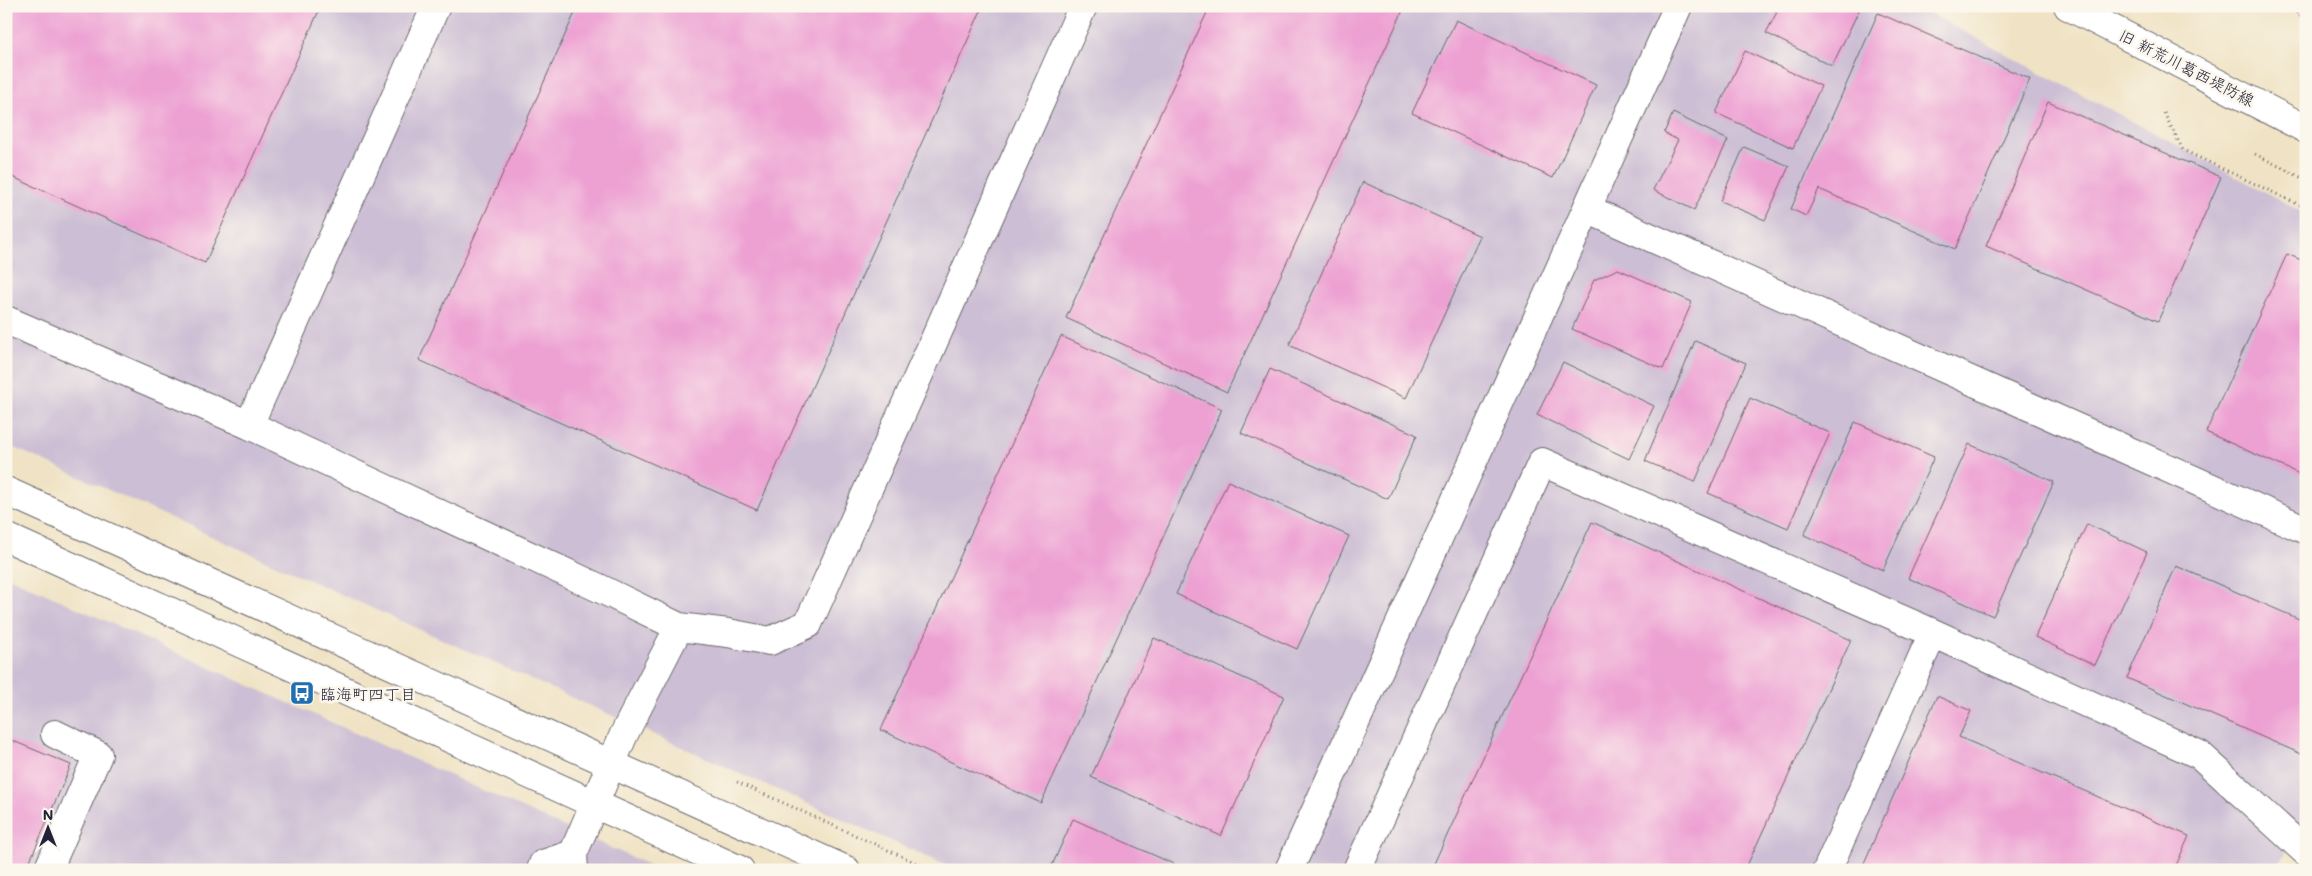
<svg xmlns="http://www.w3.org/2000/svg" width="2312" height="876" font-family="Mali,'Klee One',sans-serif">
  <style>
    .industrial { fill: #ccbed4 }
    .building { fill: #eda1d3 }
    .lines { fill: none; stroke-linecap: round; stroke-linejoin: round }
    .minor-casing { stroke: #6a666b; stroke-width: 30 }
    .path { stroke: #6a666b; stroke-width: 3; stroke-dasharray: 1 4; stroke-linecap: butt }
    .minor { stroke: #fff; stroke-width: 28 }
    .labels { text-anchor: middle; dominant-baseline: central; stroke-width: 5; stroke-linejoin: round; paint-order: stroke }
    .street-label { font-size: 16px; fill: #22223b; stroke: #fbf7ec }
    .poi-label { font-size: 16px; fill: #22223b; stroke: #fbf7ec; text-anchor: start }
  </style>
  <rect width="100%" height="100%" fill="#fbf7ec"/>
  <filter id="ink" filterUnits="userSpaceOnUse"><feTurbulence type="fractalNoise" baseFrequency=".02" numOctaves="2"/><feDisplacementMap in="SourceGraphic" scale="10" xChannelSelector="R" yChannelSelector="G"/><feConvolveMatrix kernelMatrix="1 2 1 2 8 2 1 2 1" color-interpolation-filters="sRGB"/></filter>
  <filter id="wash" filterUnits="userSpaceOnUse"><feTurbulence type="fractalNoise" baseFrequency=".0096" numOctaves="4" result="noise"/><feDisplacementMap in="SourceGraphic" scale="20" xChannelSelector="R" yChannelSelector="G"/><feGaussianBlur stdDeviation="1.12" result="paint"/><feColorMatrix in="noise" values="0 0 0 0 0 0 0 0 0 0 0 0 0 0 0 0 0 1.4 0 .05"/><feComposite in="paint" operator="in"/></filter>
  <g filter="url(#wash)">
    <rect width="100%" height="100%" fill="#f0e3c5"/>
    <path class="industrial" d="M6,6H1916L2306,214V829L2272,870H956L6,444Z
      M6,576L660,870H6Z"/>
    <g id="blocks">
      <path class="building" d="M6,6H321L205,263L6,174Z
        M578,6H983L757,510L419,360Z
        M1210,6H1405L1227,392L1066,318Z
        M1766,6H1861L1832,66L1766,33L1777,12Z
        M2288,6H2306V17L2304,19Z
        M1878,13L2030,79L1955,249L1819,189L1806,216L1791,209Z
        M1456,20L1596,85L1553,178L1412,113Z
        M1745,51L1821,86L1793,148L1716,113Z
        M2048,102L2221,177L2158,321L1986,246Z
        M1673,113L1728,140L1694,210L1653,190L1678,140L1664,133Z
        M1744,147L1789,166L1765,220L1720,201Z
        M1363,182L1480,236L1406,398L1289,345Z
        M2287,254L2306,262V477L2206,432Z
        M1618,269L1692,302L1663,369L1572,329L1594,280Z
        M1061,336L1222,409L1041,803L881,730Z
        M1695,341L1746,363L1695,482L1645,461Z
        M1563,362L1654,406L1629,459L1537,415Z
        M1270,369L1417,435L1388,499L1241,433Z
        M1750,398L1830,433L1788,528L1708,493Z
        M1855,422L1934,457L1883,570L1804,535Z
        M1969,444L2054,482L1993,616L1908,578Z
        M1228,481L1349,536L1297,649L1176,594Z
        M1592,522L1851,640L1745,870H1431Z
        M2087,524L2147,552L2095,665L2035,637Z
        M2176,566L2306,622V756L2127,678Z
        M1154,638L1284,696L1221,836L1091,777Z
        M1937,696L1971,711L1959,737L2189,836L2174,870H1861Z
        M6,738L71,765L26,870H6Z
        M1073,819L1187,870H1050Z"/>
    </g>
  </g>
  <g filter="url(#ink)">
    <use href="#blocks" fill-opacity="0" stroke="#6a666b" stroke-width="1"/>
    <g class="lines">
      <defs>
        <path id="minor" d="M2068,6L2306,129
          M1587,209L2306,530
          M6,320L249,425L599,588L679,627L728,633L770,641L808,624L1083,6
          M249,425L436,6
          M6,491L846,870
          M6,537L740,870
          M48,870L98,755L55,734
          M541,870L543,864L573,854
          M574,870L573,854L624,734L679,627
          M1289,870L1678,6
          M1357,870L1542,462L1933,633L2200,755L2306,852
          M1827,870L1933,633"/>
      </defs>
      <use href="#minor" class="minor-casing"/>
      <path class="path" d="M2164,113L2183,150L2306,208
        M2255,154L2306,180
        M737,782L932,870
        M634,870L648,864"/>
      <use href="#minor" class="minor"/>
    </g>
  </g>
  <defs>
    <symbol id="bus-square" viewBox="-11 -11 22 22"><rect x="-9" y="-9" width="18" height="18" rx="4" fill="#1f6fb2" stroke="#fbf7ec"/><path d="M-5-6H5V4H4V6H2V4H-2V6H-4V4H-5ZM-3.5-4V0h7V-4ZM-3.5 1.2v1.5H-2V1.2ZM2 1.2v1.5H3.5V1.2Z" fill="#fff"/></symbol>
  </defs>
  <g fill-rule="evenodd">
    <use href="#bus-square" x="288" y="679" width="28" height="28"/>
  </g>
  <g class="labels">
    <g class="street-label">
      <text transform="translate(2187 67) rotate(27)">旧 新荒川葛西堤防線</text>
    </g>
    <g class="poi-label">
      <text x="320" y="693">臨海町四丁目</text>
    </g>
  </g>
  <rect width="2312" height="876" fill="none" stroke="#fbf7ec" stroke-width="25"/>
  <g transform="translate(48 828)" stroke="#fbf7ec" stroke-width="4" paint-order="stroke">
  <path d="M0-4L9 19L0 12L-9 19Z" fill="#22223b"/>
  <text y="-8" font-size="14" font-weight="bold" text-anchor="middle" fill="#22223b">N</text>
  </g>
</svg>
